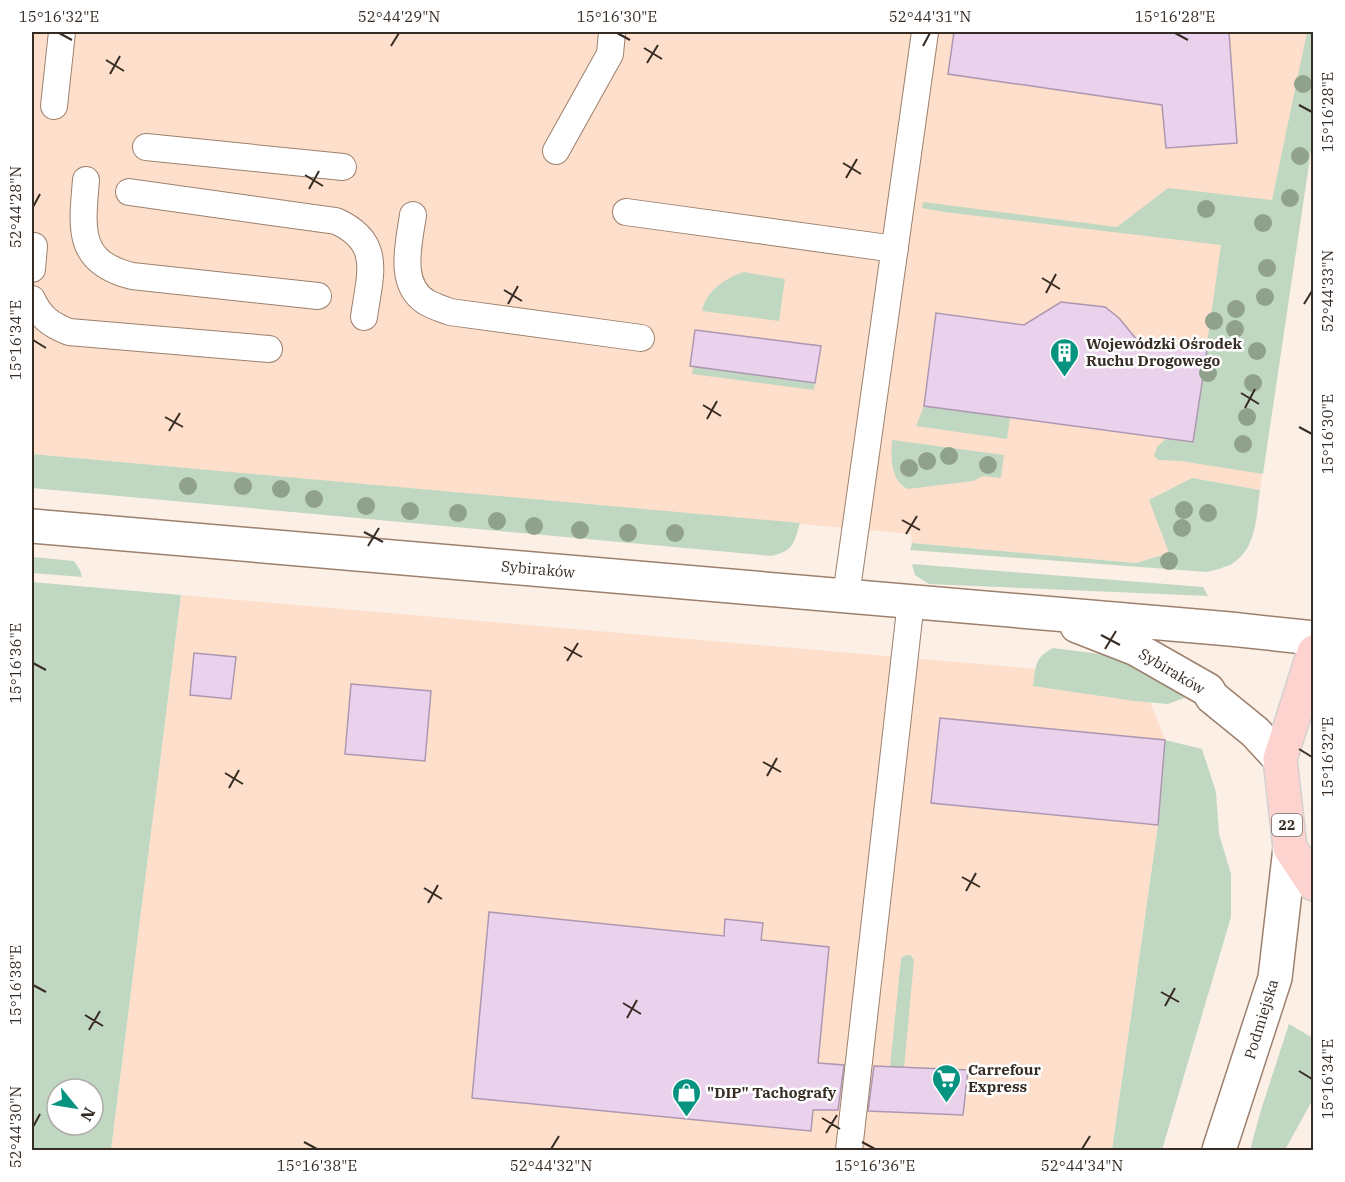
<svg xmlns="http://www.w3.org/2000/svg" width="1345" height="1182" font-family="'IBM Plex Serif',serif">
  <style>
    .built { fill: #fedfcb }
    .green { fill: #c0d8c2; fill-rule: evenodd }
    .building { fill: #ead2ed; stroke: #ad97b1; stroke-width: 1.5 }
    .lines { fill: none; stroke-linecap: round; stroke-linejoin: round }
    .service-casing { stroke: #9c806d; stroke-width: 28 }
    .tertiary-casing { stroke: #9c806d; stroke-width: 36 }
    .secondary-casing { stroke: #9c806d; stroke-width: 36 }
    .primary-casing { stroke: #d3d1cf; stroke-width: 36 }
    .service { stroke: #fff; stroke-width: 26 }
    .tertiary { stroke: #fff; stroke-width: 33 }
    .secondary { stroke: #fff; stroke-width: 33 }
    .primary { stroke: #fdd3d0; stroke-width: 33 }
    .tree { fill: #90a28b }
    .ticks { fill: none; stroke: #372c24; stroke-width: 2 }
    .labels { text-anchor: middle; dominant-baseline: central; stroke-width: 5; stroke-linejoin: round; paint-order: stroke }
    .shield { fill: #fff; stroke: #736b66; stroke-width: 1.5 }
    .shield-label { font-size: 14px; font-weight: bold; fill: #372c24 }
    .poi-label { font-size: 15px; font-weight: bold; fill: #372c24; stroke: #fff; text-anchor: start }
    .street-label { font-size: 15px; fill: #372c24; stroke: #fff }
    .neatline { fill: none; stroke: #372c24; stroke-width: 2 }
    .ticks-label { font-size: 15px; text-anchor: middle; fill: #372c24 }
  </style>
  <rect width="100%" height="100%" fill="#fbefe6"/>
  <path class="built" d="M32,32H1313V137L1260,490L1192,478L1161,534L1170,553L1136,563L912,543L911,534L32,454Z
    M181,595L1141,678L1165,740L1158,825L1112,1150H111Z"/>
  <path class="green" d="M1307,32H1313V137L1263,474L1181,461L1158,460L1154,456L1157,447L1166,439L1193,442L1221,245L944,212L922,208L923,202L1117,227L1168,188L1272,200Z
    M744,272L785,279L779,321L702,311C706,291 725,278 744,272Z
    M699,330L750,337L746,373L815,383L814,390L692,374Z
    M924,406L1010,418L1007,439L916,426Z
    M892,440L1004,455L1001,478L983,476L973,481L908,489C890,480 891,457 892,440Z
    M32,454L800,523C794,544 793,551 771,556L32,488Z
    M1192,478L1260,490C1256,517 1257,550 1230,565C1223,568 1214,570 1207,572L910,550L912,543L1136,563L1169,553L1149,500Z
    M32,557L74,561L80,570L82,577L32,573Z
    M912,564L1203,587L1208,596L929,584L915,575Z
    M32,582L181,595L111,1150H32ZM57,1089H93V1125H57Z
    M1053,648L1108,655L1149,672L1185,693L1184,698L1168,704L1134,701L1033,686C1036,666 1034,658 1053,648Z
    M1165,740L1202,749L1216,792L1219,834L1231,874V917L1162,1150H1112L1158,825Z
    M910,955L914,960L904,1068L890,1067L901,959L903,956Z
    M1289,1024L1313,1038V1099L1285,1150H1250L1261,1110Z"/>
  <path class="building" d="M954,32H1229L1237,143L1166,148L1162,105L948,74Z
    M1061,302L1105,307L1119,318L1137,340L1207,350L1193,442L924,406L936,313L1024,325Z
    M695,330L821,346L815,383L690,366Z
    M194,653L236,657L231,699L190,695Z
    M351,684L431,691L425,761L345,754Z
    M940,718L1165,740L1158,825L931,803Z
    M489,912L724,936L725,919L763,923L761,940L829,947L818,1063L844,1065L838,1110H813L811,1131L472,1098Z
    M874,1066L968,1070L963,1115L868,1111Z"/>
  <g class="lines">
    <defs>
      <path id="service" d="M54,106L62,32
        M146,147L343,167
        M556,151L610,54L612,32
        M86,180C82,228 76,262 132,276L318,296
        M129,192L336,221C383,242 370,274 364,317
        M626,212L895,249
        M413,215C409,243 397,286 428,303C435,307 443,309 450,312L641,338
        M32,269L34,246
        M32,299C40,317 51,325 69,332L269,349
        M846,596L925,32
        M849,1150L911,601"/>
      <path id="tertiary" d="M32,526L1230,629L1314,638
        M1077,626L1136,649L1208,690L1212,697L1255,732L1280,759"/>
      <path id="secondary" d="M1219,1150L1275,978L1290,848"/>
      <path id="primary" d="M1314,652L1280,759L1290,848L1314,884"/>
    </defs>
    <use href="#service" class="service-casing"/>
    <use href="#tertiary" class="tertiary-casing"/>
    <use href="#secondary" class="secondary-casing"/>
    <use href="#primary" class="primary-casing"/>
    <use href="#service" class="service"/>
    <use href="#tertiary" class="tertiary"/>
    <use href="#secondary" class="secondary"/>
    <use href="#primary" class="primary"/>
  </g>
  <g class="tree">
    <circle cx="1303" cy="84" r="9"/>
    <circle cx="1300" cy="156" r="9"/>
    <circle cx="1290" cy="198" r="9"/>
    <circle cx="1206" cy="209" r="9"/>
    <circle cx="1263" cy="223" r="9"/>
    <circle cx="1267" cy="268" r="9"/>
    <circle cx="1265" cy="297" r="9"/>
    <circle cx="1236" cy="309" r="9"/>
    <circle cx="1214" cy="321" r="9"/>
    <circle cx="1235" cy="329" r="9"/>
    <circle cx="1257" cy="351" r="9"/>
    <circle cx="1208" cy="373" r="9"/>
    <circle cx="1253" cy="383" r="9"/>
    <circle cx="1247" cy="417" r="9"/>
    <circle cx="1243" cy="444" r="9"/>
    <circle cx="949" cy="456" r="9"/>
    <circle cx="927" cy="461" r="9"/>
    <circle cx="988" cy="465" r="9"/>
    <circle cx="909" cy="468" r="9"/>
    <circle cx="188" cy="486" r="9"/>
    <circle cx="243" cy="486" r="9"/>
    <circle cx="281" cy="489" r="9"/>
    <circle cx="314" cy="499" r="9"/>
    <circle cx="366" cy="506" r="9"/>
    <circle cx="1184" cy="510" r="9"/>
    <circle cx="410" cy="511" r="9"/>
    <circle cx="458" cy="513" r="9"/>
    <circle cx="1208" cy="513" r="9"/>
    <circle cx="497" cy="521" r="9"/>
    <circle cx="534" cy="526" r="9"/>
    <circle cx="1182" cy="528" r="9"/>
    <circle cx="580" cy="530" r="9"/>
    <circle cx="628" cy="533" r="9"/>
    <circle cx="675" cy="533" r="9"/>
    <circle cx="1169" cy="561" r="9"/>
  </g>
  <path class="ticks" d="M59,33L72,40M617,33L630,40M1175,33L1188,40M391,46L399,33M923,46L930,33M644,48L662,59M106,60L124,71M647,63L658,45M110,74L120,56M1299,105L1312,112M843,163L861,174M305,175L323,186M846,178L857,159M309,189L319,171M33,207L40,194M1042,278L1060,289M504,290L522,301M1046,293L1056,274M508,304L518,286M1304,304L1312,291M33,340L46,348M1241,393L1259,404M703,405L721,416M1245,408L1255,389M165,417L183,427M707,419L717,401M1299,427L1312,434M169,431L180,413M902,520L920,530M364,532L383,542M906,534L917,516M368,546L379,528M1101,635L1120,645M564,647L582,657M1105,649L1116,631M567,661L578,643M33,663L46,670M1299,749L1312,757M763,762L781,772M225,773L243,784M767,776L777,758M229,788L239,770M962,877L980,887M424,888L442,899M966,891L976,873M428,903L438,885M33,985L46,992M1161,992L1179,1002M623,1003L641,1014M1165,1006L1175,988M85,1015L103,1026M627,1018L637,1000M89,1030L100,1011M1299,1071L1312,1079M822,1118L840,1129M33,1127L40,1114M826,1133L837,1115M304,1142L317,1149M862,1142L875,1149M551,1149L559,1136M1082,1149L1090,1136"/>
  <defs>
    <symbol id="building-pin" viewBox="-11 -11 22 30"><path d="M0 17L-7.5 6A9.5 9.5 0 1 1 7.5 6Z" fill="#069481" stroke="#fff"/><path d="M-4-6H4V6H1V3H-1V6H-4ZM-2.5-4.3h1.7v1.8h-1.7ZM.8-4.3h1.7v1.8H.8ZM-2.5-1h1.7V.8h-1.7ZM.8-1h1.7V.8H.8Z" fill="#fff"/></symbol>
    <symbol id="supermarket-pin" viewBox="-11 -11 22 30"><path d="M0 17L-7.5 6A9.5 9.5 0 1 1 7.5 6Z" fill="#069481" stroke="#fff"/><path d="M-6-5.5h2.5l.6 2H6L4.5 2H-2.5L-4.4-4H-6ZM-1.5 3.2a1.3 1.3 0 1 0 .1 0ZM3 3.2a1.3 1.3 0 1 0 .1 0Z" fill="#fff"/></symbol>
    <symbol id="shop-pin" viewBox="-11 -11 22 30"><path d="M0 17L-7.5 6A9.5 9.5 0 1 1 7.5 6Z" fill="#069481" stroke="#fff"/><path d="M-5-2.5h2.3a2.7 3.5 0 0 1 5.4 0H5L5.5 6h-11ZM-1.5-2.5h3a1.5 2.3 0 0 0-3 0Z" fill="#fff"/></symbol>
  </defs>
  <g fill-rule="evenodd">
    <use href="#building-pin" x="1048" y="336" width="33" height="45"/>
    <use href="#supermarket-pin" x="930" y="1062" width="33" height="45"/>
    <use href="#shop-pin" x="670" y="1076" width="33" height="45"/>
  </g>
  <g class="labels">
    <rect class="shield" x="1272" y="814" width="30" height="22" rx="4.5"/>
    <g class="shield-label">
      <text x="1287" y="825">22</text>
    </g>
    <g class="poi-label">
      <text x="1086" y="343">Wojewódzki Ośrodek<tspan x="1086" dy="17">Ruchu Drogowego</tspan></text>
      <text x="968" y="1069">Carrefour<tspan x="968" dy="17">Express</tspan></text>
      <text x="707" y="1092">"DIP" Tachografy</text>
    </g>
    <g class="street-label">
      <text transform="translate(538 569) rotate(5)">Sybiraków</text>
      <text transform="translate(1172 671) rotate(31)">Sybiraków</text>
      <text transform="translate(1261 1019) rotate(-73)">Podmiejska</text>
    </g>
  </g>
  <rect width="1345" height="1182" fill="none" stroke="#ffffff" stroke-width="66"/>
  <g transform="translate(75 1107) rotate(120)"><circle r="28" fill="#ffffff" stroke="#afaba7" stroke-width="1.5"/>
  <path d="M0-4.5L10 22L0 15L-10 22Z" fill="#069481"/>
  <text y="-9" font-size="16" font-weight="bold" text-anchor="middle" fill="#372c24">N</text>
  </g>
  <rect x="33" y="33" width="1279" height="1116" class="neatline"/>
  <g class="ticks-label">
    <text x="59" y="22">15°16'32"E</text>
    <text x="399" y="22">52°44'29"N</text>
    <text x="617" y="22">15°16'30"E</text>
    <text x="930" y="22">52°44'31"N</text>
    <text x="1175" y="22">15°16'28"E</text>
    <text transform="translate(1328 112) rotate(-90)" y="5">15°16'28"E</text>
    <text transform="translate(16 207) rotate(-90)" y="5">52°44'28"N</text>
    <text transform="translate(1328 291) rotate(-90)" y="5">52°44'33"N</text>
    <text transform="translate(16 340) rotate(-90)" y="5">15°16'34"E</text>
    <text transform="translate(1328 434) rotate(-90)" y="5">15°16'30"E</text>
    <text transform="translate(16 663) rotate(-90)" y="5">15°16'36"E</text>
    <text transform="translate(1328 757) rotate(-90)" y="5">15°16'32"E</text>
    <text transform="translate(16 985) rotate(-90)" y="5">15°16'38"E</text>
    <text transform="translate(1328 1079) rotate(-90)" y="5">15°16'34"E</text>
    <text transform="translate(16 1127) rotate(-90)" y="5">52°44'30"N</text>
    <text x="317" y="1171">15°16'38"E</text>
    <text x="551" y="1171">52°44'32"N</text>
    <text x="875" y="1171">15°16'36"E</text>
    <text x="1082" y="1171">52°44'34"N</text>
  </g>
</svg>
